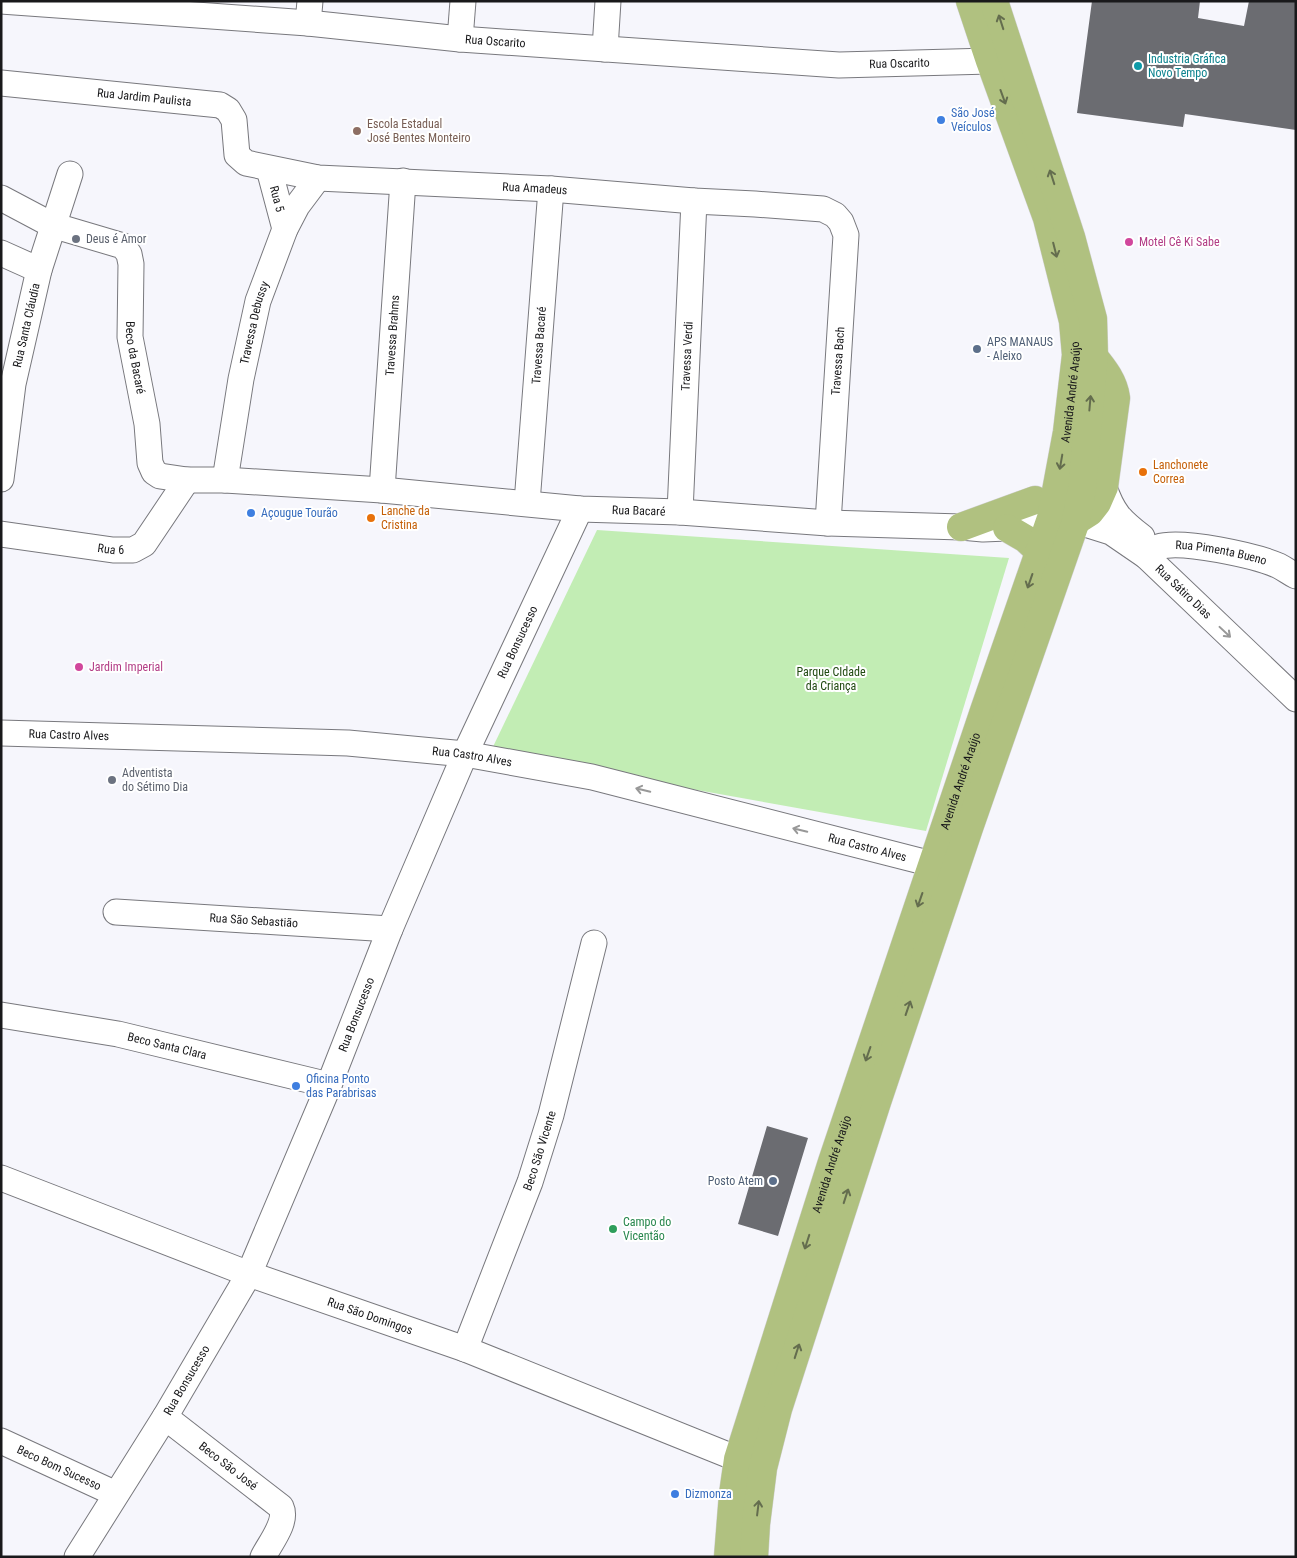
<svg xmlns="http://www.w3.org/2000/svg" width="1297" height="1558" font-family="'Roboto Condensed',sans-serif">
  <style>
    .green { fill: #c2edb4 }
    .building { fill: #6b6c71 }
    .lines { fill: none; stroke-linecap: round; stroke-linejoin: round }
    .minor-casing { stroke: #78787d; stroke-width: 27 }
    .major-casing { stroke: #d1d1d1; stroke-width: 29 }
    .minor { stroke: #fff; stroke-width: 25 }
    .major { stroke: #b0c180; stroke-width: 28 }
    .oneway { stroke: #646d4e }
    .oneway2 { stroke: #989898 }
    .culture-dot { fill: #0f9aa8; stroke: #fff; stroke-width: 2 }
    .shop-dot { fill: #3f7fe0; stroke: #fff; stroke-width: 2 }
    .education-dot { fill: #8d6e63; stroke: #fff; stroke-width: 2 }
    .worship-dot { fill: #6b7280; stroke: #fff; stroke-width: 2 }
    .hotel-dot { fill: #d1479c; stroke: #fff; stroke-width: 2 }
    .service-dot { fill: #5c6f8a; stroke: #fff; stroke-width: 2 }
    .food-dot { fill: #e8710a; stroke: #fff; stroke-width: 2 }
    .leisure-dot { fill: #2e9e5b; stroke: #fff; stroke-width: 2 }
    .labels { text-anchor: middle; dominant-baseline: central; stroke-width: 4; stroke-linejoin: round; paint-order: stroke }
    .street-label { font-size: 12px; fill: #19191b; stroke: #fff }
    .culture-label { font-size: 12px; fill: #0d838f; stroke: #fff; text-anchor: start }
    .shop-label { font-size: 12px; fill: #366cbe; stroke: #fff; text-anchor: start }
    .education-label { font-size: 12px; fill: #785e54; stroke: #fff; text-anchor: start }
    .worship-label { font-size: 12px; fill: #5b616d; stroke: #fff; text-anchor: start }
    .hotel-label { font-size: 12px; fill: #b23c85; stroke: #fff; text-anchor: start }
    .service-label { font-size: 12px; fill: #4e5e75; stroke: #fff; text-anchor: start }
    .food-label { font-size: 12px; fill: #c56008; stroke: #fff; text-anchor: start }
    .park-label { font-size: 12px; fill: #214a11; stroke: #fff }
    .leisure-label { font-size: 12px; fill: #27864d; stroke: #fff; text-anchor: start }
  </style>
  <rect width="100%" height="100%" fill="#f6f6fc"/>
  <path class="green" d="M597,530L1009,558L926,831L490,753Z"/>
  <path class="building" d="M1092,1H1200L1198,18L1244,26L1249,1H1296V130L1185,114L1183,127L1077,113Z
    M767,1126L808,1138L778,1236L738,1224Z"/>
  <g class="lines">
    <defs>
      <g id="minor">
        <path id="s1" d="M1,1L308,23L460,39L839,65L990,61"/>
        <path d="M308,23L310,1"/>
        <path d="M460,39L463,1"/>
        <path d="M605,49L608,1"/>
        <path id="s2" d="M1,83L220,105L228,110L234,120L237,155L246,163L318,178L551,189L694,201L755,204L823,209L835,215L841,222L846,235L828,523"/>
        <path id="s3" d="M269,169L285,229"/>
        <path id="s4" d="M1,198L52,225L123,246L129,254L131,264L130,337L147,424L150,463L154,472L160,476L187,480H225L382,490L580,509L680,512L828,523L961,527L983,529L1007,528L1051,518L1076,521L1111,532L1146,556L1296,699"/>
        <path d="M1,253L39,270"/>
        <path id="s5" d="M1,479L13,384L39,270L70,174"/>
        <path id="s6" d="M225,480L241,379L258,301L285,229L297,206L318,178"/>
        <path d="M1104,487C1113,513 1120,520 1142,537"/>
        <path id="s7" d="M382,490L403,181"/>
        <path id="s8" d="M527,503L551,189"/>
        <path id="s9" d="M680,512L694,201"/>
        <path id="s10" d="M1,534L113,550H133L144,544L187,480"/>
        <path id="s11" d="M1146,556C1150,553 1153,549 1158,547C1181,539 1257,556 1279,566C1285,569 1290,573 1296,576"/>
        <path id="s12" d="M1,733L348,743L465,754L592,777L932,864"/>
        <path id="s13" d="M116,912L390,929"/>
        <path id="s14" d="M1,1015L118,1034L329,1085"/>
        <path id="s15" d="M1,1178L249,1274L465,1349L738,1459"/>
        <path id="s16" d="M465,1349L530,1182L551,1115L594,943"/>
        <path id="s17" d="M165,1417L281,1507C288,1522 270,1543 263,1557"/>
        <path id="s18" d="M1,1441L116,1494"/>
        <path id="s19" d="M77,1557L165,1417L249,1274L329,1085L390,929L465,754L580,509"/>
      </g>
      <g id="major">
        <path d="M1076,521L1090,512L1097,503L1104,487L1116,398C1114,382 1104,369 1094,357H1088"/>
        <path d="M961,527L1035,500"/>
        <path d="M1007,528L1026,539L1040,552"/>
        <path id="s20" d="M728,1557L733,1494L738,1459L832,1162L984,711L1051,518L1067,432L1076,355L1073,321L1047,218L990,61L970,1"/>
        <path d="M754,1557L756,1524L763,1468L778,1409L877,1102L969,828L1076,521L1082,489L1094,357L1093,319L1071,237L994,1"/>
      </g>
    </defs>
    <use href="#minor" class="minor-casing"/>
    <use href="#major" class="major-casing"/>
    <use href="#minor" class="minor"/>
    <use href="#major" class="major"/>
  </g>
  <defs><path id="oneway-shaft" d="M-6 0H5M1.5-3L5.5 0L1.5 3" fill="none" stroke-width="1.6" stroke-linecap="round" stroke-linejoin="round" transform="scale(1.25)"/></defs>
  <g class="oneway">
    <use href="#oneway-shaft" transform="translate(1001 22) rotate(-108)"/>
    <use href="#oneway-shaft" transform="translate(1003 97) rotate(70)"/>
    <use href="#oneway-shaft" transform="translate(1052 177) rotate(-108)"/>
    <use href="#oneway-shaft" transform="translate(1055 250) rotate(76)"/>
    <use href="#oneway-shaft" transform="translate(1090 403) rotate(-85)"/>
    <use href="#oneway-shaft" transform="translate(1061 462) rotate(100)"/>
    <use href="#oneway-shaft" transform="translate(1030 581) rotate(109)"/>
    <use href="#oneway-shaft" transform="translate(920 900) rotate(109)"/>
    <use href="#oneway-shaft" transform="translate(908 1008) rotate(-71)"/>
    <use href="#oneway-shaft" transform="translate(868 1054) rotate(109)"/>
    <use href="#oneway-shaft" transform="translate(846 1196) rotate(-72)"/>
    <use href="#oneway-shaft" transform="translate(807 1242) rotate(108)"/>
    <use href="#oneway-shaft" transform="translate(797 1351) rotate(-72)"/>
    <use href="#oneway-shaft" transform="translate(758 1508) rotate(-83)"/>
  </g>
  <g class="oneway2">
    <use href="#oneway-shaft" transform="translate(1225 632) rotate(43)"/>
    <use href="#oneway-shaft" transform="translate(643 790) rotate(-166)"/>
    <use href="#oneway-shaft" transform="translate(800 830) rotate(-166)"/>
  </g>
  <circle class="culture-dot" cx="1138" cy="66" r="5"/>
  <g class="shop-dot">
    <circle cx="941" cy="120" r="5"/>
    <circle cx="251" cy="513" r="5"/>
    <circle cx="296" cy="1086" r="5"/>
    <circle cx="675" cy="1494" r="5"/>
  </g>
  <circle class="education-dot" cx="357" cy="131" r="5"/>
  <g class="worship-dot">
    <circle cx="76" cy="239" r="5"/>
    <circle cx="112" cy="780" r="5"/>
  </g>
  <g class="hotel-dot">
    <circle cx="1129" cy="242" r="5"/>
    <circle cx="79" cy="667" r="5"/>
  </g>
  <g class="service-dot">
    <circle cx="977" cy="349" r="5"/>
    <circle cx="773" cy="1181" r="5"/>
  </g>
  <g class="food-dot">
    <circle cx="1143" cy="472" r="5"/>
    <circle cx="371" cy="518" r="5"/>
  </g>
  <circle class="leisure-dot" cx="613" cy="1229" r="5"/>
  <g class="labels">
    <g class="street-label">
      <text stroke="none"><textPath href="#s1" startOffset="496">Rua Oscarito</textPath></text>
      <text stroke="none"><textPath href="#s1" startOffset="901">Rua Oscarito</textPath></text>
      <text stroke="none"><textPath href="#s2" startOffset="144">Rua Jardim Paulista</textPath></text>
      <text stroke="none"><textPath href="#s2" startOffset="579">Rua Amadeus</textPath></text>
      <text stroke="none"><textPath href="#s3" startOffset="31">Rua 5</textPath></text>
      <text stroke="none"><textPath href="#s6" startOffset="160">Travessa Debussy</textPath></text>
      <text stroke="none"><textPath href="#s5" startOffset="156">Rua Santa Cláudia</textPath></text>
      <text stroke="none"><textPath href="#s7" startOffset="155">Travessa Brahms</textPath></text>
      <text stroke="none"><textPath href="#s8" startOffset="158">Travessa Bacaré</textPath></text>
      <text stroke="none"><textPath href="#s9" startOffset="156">Travessa Verdi</textPath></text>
      <text stroke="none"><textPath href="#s4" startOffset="246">Beco da Bacaré</textPath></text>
      <text transform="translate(838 361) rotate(-86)">Travessa Bach</text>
      <text stroke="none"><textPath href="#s20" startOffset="1218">Avenida André Araújo</textPath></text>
      <text stroke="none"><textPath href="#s4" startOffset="850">Rua Bacaré</textPath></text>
      <text stroke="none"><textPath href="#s10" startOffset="111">Rua 6</textPath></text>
      <text stroke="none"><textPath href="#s11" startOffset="79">Rua Pimenta Bueno</textPath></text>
      <text stroke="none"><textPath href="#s4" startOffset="1420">Rua Sátiro Dias</textPath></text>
      <text stroke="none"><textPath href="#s19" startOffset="1018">Rua Bonsucesso</textPath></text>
      <text stroke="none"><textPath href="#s12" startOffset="68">Rua Castro Alves</textPath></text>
      <text stroke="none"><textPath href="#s12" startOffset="472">Rua Castro Alves</textPath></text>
      <text stroke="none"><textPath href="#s20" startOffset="812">Avenida André Araújo</textPath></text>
      <text stroke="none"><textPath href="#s12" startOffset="878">Rua Castro Alves</textPath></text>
      <text stroke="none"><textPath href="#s13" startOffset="138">Rua São Sebastião</textPath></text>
      <text stroke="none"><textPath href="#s19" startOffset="612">Rua Bonsucesso</textPath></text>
      <text stroke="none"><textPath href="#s14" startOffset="169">Beco Santa Clara</textPath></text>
      <text stroke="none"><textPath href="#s16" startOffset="212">Beco São Vicente</textPath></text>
      <text stroke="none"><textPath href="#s20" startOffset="408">Avenida André Araújo</textPath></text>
      <text stroke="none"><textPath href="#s15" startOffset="394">Rua São Domingos</textPath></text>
      <text stroke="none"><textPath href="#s19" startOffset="208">Rua Bonsucesso</textPath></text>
      <text stroke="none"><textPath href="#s17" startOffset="80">Beco São José</textPath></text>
      <text stroke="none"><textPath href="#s18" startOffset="64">Beco Bom Sucesso</textPath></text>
    </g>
    <g class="culture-label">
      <text x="1148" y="59">Industria Gráfica<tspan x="1148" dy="14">Novo Tempo</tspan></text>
    </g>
    <g class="shop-label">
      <text x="951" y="113">São José<tspan x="951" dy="14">Veículos</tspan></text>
      <text x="261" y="513">Açougue Tourão</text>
      <text x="306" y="1079">Oficina Ponto<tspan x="306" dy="14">das Parabrisas</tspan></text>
      <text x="685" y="1494">Dizmonza</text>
    </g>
    <g class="education-label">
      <text x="367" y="124">Escola Estadual<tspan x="367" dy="14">José Bentes Monteiro</tspan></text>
    </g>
    <g class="worship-label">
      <text x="86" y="239">Deus é Amor</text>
      <text x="122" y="773">Adventista<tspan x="122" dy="14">do Sétimo Dia</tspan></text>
    </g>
    <g class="hotel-label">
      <text x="1139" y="242">Motel Cê Ki Sabe</text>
      <text x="89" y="667">Jardim Imperial</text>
    </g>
    <g class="service-label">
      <text x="987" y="342">APS MANAUS<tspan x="987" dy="14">- Aleixo</tspan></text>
      <text x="763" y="1181" text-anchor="end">Posto Atem</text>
    </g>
    <g class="food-label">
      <text x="1153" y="465">Lanchonete<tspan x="1153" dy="14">Correa</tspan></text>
      <text x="381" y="511">Lanche da<tspan x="381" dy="14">Cristina</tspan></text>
    </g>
    <g class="park-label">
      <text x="831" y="672">Parque CIdade<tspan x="831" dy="14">da Criança</tspan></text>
    </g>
    <g class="leisure-label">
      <text x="623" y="1222">Campo do<tspan x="623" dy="14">Vicentão</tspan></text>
    </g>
  </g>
  <rect width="1297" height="1558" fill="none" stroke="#19191b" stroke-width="5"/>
</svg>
